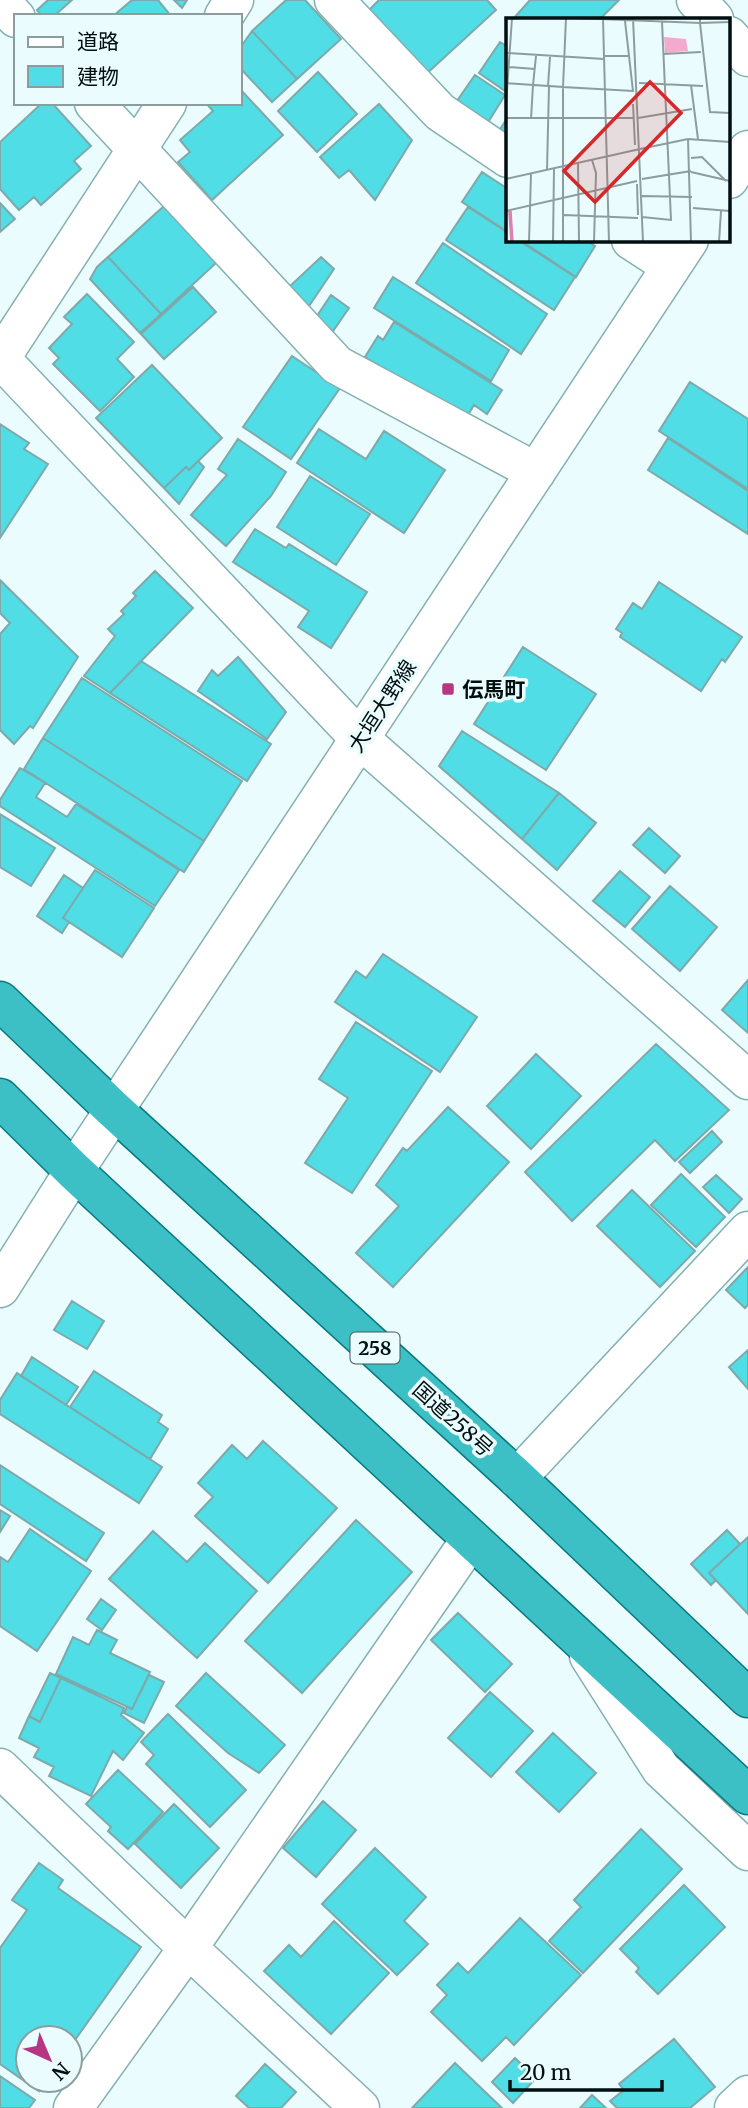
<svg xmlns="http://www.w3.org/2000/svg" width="748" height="2108" font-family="Merriweather,'Noto Sans JP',serif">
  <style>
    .building { fill: #50dde5; stroke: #7ea9ab; stroke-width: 2 }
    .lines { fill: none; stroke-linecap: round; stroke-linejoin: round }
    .minor-casing { stroke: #84b0b2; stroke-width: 41 }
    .tertiary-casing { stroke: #84b0b2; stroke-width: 41 }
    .secondary-casing { stroke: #84b0b2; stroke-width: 41 }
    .trunk-casing { stroke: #08787d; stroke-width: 41 }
    .minor { stroke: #fff; stroke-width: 38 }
    .tertiary { stroke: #fff; stroke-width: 38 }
    .secondary { stroke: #fff; stroke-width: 38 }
    .trunk { stroke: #3cc0c6; stroke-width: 38 }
    .poi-dot { fill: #b63681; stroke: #eafcfd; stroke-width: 2.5 }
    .labels { text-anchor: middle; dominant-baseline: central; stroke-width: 7; stroke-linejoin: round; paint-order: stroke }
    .shield { fill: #eafcfd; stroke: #475657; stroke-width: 2 }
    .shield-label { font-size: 19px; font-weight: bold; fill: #010f10 }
    .poi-label { font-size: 21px; font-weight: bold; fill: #010f10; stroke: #eafcfd; text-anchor: start }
    .street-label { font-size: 21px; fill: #010f10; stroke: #eafcfd }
    .inset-river { fill: none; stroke: #da83b0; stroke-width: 3.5 }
    .inset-road { fill: none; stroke: #8d9d9e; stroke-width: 2 }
    .view { fill: #d62828; fill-opacity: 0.15; stroke: #d62828; stroke-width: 3.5 }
    .inset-edge { fill: none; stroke: #010f10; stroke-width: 3.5 }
  </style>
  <rect width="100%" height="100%" fill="#eafcfd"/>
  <path class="building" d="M48,0H72L54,16H42L37,10Z
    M132,0H158L171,16H113Z
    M174,0H187L182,8Z
    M286,0H305L341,39L297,79L252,31Z
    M379,0H487L496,10L424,76L366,13Z
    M530,0H619L600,19H513Z
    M252,31L297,79L272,102L240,68V48Z
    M500,42L508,47V93L479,73Z
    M318,72L357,114L317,152L278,111Z
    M475,75L505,95L482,132L450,111Z
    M240,89L283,135L212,200L178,162L190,152L180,140L213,111L206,103H240Z
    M42,103H52L91,146L74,161L81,169L41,205L34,197L19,210L0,189V142Z
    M379,104L412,140L375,200L349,170L339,178L320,157Z
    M508,117V150L493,140Z
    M482,172L508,189V232L462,202Z
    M0,203L15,219L0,232Z
    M164,206L216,263L161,314L108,257Z
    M468,207L508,233V240H518L575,277L554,310L446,240Z
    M520,240H586L595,246L576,277Z
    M443,243L547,314L521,354L416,283Z
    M108,257L161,314L140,333L90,279L97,267Z
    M321,257L334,269L307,309L289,287Z
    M393,277L509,350L491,381L374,308Z
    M193,287L216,312L164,359L141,334Z
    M87,294L134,342L117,359L134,377L100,411L53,364L59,358L49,348L72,324L64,317Z
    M331,295L349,308L333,331L315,319Z
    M394,322L502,390L487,414L474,405L465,420L365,357L378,336L383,340Z
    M292,356L340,388L291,459L243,427Z
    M152,365L222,438L189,470L186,467L164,488L96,418Z
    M690,382L748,419V489L659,431Z
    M0,424L29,443L24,449L48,464L0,538Z
    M319,429L366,459L384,431L445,470L404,533L297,463Z
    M668,438L748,491V534L648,470Z
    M238,439L286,472L271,496L226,546L191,515L227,475L218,469Z
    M198,461L204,467L179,504L164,488L186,467L189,470Z
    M310,476L370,514L336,565L277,527Z
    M255,529L286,548L289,544L367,592L331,648L298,627L309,611L233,562Z
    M155,571L193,608L110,693L84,676L115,636L108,629L124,614L121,611L136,596L133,593Z
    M0,580L78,657L33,728L30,726L14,744L0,730V634L10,623L0,613Z
    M659,582L742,637L725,662L722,659L701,691L620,637L622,633L616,629L633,603L642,609Z
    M523,647L596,694L546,770L474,724Z
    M238,657L286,712L267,739L198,691L212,670L218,676Z
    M141,661L271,744L247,781L110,693Z
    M82,678L242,781L204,841L43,738Z
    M462,731L559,793L522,839L439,766Z
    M43,738L204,841L184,872L24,769Z
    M20,768L45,783L36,797L67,817L76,804L179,870L155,906L0,806V800Z
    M559,793L596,823L557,870L522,839Z
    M0,814L55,848L31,886L0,867Z
    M649,828L680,856L665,873L633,845Z
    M95,870L154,908L122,957L63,918Z
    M620,871L650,897L625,927L593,901Z
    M64,875L83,888L63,918L69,922L62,933L37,916Z
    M670,886L717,927L680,971L632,929Z
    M383,954L477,1017L440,1072L335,1002L356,971L366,978Z
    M748,980V1033L722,1010Z
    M356,1022L432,1071L352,1193L305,1163L348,1098L319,1079Z
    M656,1044L729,1110L675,1161L655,1140L572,1221L525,1172Z
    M536,1054L581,1096L531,1149L487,1106Z
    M448,1107L509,1162L393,1287L356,1253L399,1206L376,1185L403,1148L407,1151Z
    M712,1131L722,1142L690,1173L679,1162Z
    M681,1174L725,1217L696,1247L651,1205Z
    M716,1175L742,1199L729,1213L703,1187Z
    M632,1190L695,1251L660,1287L597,1226Z
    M748,1267V1305L745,1308L726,1290Z
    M72,1301L104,1321L87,1349L54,1330Z
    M748,1350V1389L729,1367Z
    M32,1357L78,1387L66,1405L21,1376Z
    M94,1371L162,1415L158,1422L168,1429L150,1459L70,1407Z
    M17,1373L162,1467L139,1503L0,1414V1400Z
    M263,1441L337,1508L268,1583L195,1516L213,1497L198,1483L232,1445L247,1459Z
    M0,1465L104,1533L86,1561L0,1504Z
    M0,1510L10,1516L0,1532Z
    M356,1520L412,1572L302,1693L245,1641Z
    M30,1529L91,1571L37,1651L0,1626V1557L8,1562Z
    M727,1530L740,1544L709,1573L716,1580L711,1585L691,1564Z
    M153,1531L187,1562L205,1543L257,1591L197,1658L109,1579Z
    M748,1537V1614L709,1573Z
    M101,1599L116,1610L102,1630L87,1619Z
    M458,1613L512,1664L485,1692L431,1640Z
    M97,1630L117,1640L110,1653L150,1672L132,1709L56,1674L73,1637L89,1645Z
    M50,1673L61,1678L40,1722L29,1716Z
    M206,1673L285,1745L259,1773L228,1753L176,1706Z
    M149,1675L164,1682L144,1723L124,1713L127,1707L132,1709Z
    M61,1678L124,1708L121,1715L144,1733L123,1760L113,1751L91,1796L49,1776L54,1767L34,1757L39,1748L19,1738L29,1716L40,1722Z
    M490,1692L533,1731L491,1777L448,1738Z
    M168,1714L246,1790L210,1827L146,1764L154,1755L141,1742Z
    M553,1733L596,1773L559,1812L516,1772Z
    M118,1770L163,1812L128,1849L108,1831L111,1827L86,1804Z
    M323,1801L356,1830L316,1877L283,1848Z
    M174,1804L219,1848L181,1888L135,1844Z
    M641,1829L682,1869L583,1973L549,1941L581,1907L574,1900Z
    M375,1848L426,1897L404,1921L428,1944L397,1975L322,1904Z
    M39,1863L63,1880L58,1888L141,1947L70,2047V2038H28V2080H47L39,2091L0,2064V1948L27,1910L12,1900Z
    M684,1885L725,1927L658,1994L636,1972L639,1968L620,1949Z
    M520,1918L581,1975L514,2045L506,2037L482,2061L431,2012L447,1995L437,1985L458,1963L468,1973Z
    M334,1921L389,1973L331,2034L264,1971L289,1945L301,1957Z
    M674,2039L715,2087L690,2108H617L610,2101L624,2090L619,2084Z
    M515,2058L536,2078L513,2103L492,2082Z
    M455,2063L502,2108H412Z
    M265,2064L296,2092L281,2108H249L236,2096Z
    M0,2076L35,2100L29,2108H0Z
    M592,2095L606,2108H580Z"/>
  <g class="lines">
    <defs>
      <path id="minor" d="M334,0L440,112L508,158
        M696,0L714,19
        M0,1L16,18
        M224,16L234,0
        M729,36L748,57
        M94,103L337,365L536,472
        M631,240L671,266
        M0,358L360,739L748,1080
        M0,359L167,103
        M517,1478L748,1231
        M589,1656L661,1769L748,1851
        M0,1768L188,1948L360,2108
        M73,2108L188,1948L471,1539
        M734,2108L748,2095"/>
      <path id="tertiary" d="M0,1288L74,1171"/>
      <path id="secondary" d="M729,179L748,150
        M74,1171L689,240"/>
      <path id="trunk" d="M0,1001L114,1110L517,1478L748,1698
        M0,1098L74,1171L748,1795"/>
    </defs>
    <use href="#minor" class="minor-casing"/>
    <use href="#tertiary" class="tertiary-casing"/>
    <use href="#secondary" class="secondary-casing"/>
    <use href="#trunk" class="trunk-casing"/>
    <use href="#minor" class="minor"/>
    <use href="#tertiary" class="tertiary"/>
    <use href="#secondary" class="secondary"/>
    <use href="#trunk" class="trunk"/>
  </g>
  <rect class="poi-dot" x="441" y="682" width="14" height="14" rx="3.5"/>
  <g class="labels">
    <rect class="shield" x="350.5" y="1332.5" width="49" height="31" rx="5"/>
    <g class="shield-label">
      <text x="375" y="1348">258</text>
    </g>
    <g class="poi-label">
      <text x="462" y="689">伝馬町</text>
    </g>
    <g class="street-label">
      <text transform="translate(382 706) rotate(-57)">大垣大野線</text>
      <text transform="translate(453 1419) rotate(42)">国道258号</text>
    </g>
  </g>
  <g transform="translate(506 18)">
    <rect width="224" height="224" fill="#eafcfd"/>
    <path d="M158,19L180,21L182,33L159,35Z" fill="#f4aace"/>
    <path class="inset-river" d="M4,193L6,224"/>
    <path class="inset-road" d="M60,0L57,69L127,73L119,3M68,0L194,5V0M127,0L137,224M97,1L103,224M224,4L194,5L204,94L224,95M0,35L98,41M157,36L195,34M98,38H122M3,49L29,51M0,65L57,69V224M133,65L197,68M27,67L30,38M185,67L192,121M42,68L44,39M127,86L129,127M0,87L6,0M0,100H127M132,100L186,91M25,101L27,67M182,121L185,224M134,131L182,121L224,124M185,140L196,139L220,163M86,142L90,155L88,224M72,145L73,224M41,152L43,68M185,154L224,163M0,161L134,131M136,161L185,153M131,166L132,197M136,178L186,179M187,190L224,193M0,193L131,163M58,197L132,200M136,199L165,202L156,4M23,224L25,156M47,224L48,151M213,224L215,193"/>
    <path class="view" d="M144,64L175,95L89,184L58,153Z"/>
    <rect width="224" height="224" class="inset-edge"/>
  </g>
  <rect x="14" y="14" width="228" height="91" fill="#eafcfd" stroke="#8d9d9e" stroke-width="2"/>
  <rect x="28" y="37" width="35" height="10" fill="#ffffff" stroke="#8d9d9e" stroke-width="2"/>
  <text x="77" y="49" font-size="21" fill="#010f10">道路</text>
  <rect x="28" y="66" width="35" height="21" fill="#50dde5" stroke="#8d9d9e" stroke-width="2"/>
  <text x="77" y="84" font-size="21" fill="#010f10">建物</text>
  <g transform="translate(49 2059) rotate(136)"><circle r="33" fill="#eafcfd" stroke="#8d9d9e" stroke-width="2"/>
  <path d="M0-5L12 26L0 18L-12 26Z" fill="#b63681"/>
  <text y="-10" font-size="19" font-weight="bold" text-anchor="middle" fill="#010f10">N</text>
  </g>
  <path d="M510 2080v10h152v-10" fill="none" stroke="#010f10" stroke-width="3.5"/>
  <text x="520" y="2080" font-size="21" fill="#010f10" stroke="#eafcfd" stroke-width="5" paint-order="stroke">20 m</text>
</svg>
